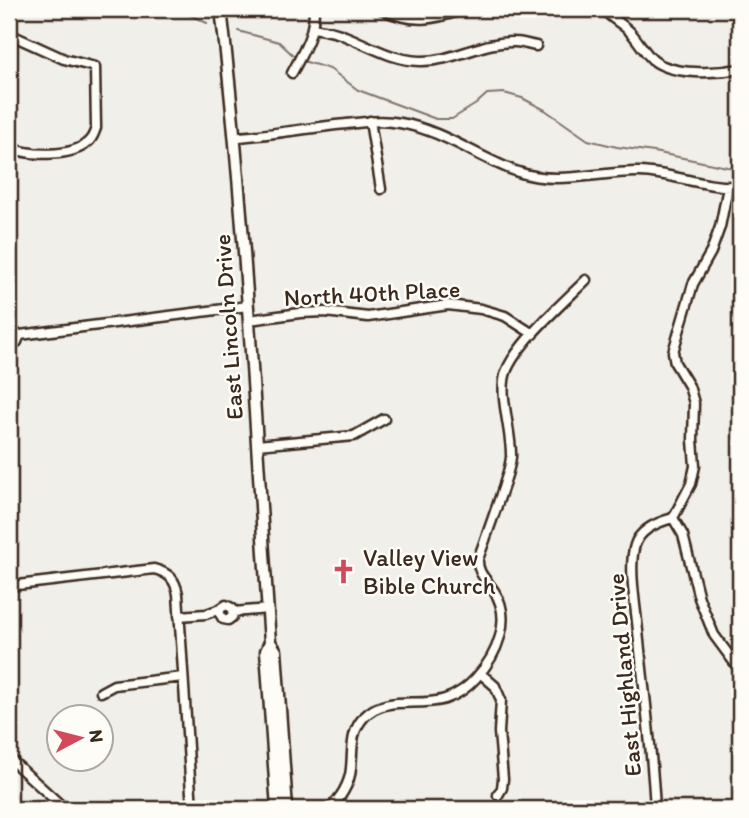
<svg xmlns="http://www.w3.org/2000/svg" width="749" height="818" font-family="Itim,sans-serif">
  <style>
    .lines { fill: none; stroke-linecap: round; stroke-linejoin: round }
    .stream { stroke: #80746b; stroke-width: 2 }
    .minor-casing { stroke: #3b2a1e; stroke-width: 13 }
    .major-casing { stroke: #3b2a1e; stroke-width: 15 }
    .minor { stroke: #fdfcf7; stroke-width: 8 }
    .major { stroke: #fdfcf7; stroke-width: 10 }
    .labels { text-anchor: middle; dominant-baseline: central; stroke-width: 5; stroke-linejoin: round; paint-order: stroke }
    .street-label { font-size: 24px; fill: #3b2a1e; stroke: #fdfcf7 }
    .poi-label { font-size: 24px; fill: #3b2a1e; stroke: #fdfcf7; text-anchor: start }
  </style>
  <rect width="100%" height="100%" fill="#f1efea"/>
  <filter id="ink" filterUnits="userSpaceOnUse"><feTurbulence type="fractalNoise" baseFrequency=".0143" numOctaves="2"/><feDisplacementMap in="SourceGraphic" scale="14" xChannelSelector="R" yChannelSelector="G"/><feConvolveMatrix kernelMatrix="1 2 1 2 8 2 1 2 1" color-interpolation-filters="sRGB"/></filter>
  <g filter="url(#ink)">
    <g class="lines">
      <path class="stream" d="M177,9L207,23
        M238,31L279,42L295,57
        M303,61L330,69L358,90L436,119H452L476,104L487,94L504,93L522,98L545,110L588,140L617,147L654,152L727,167L740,168"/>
      <defs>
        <path id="minor" d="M255,9L259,11L269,9
          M381,9C413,24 433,20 465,9
          M603,9C611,19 624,24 632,34C640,43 645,53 653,60C673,76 717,73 740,69
          M313,28C324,30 335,31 345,36C370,46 392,60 420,61C453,62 482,41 515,42C522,42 529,45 536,46
          M9,34L64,59L95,67L96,128C94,133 93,138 88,142C73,157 26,157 9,146
          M292,73C304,50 314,35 314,9
          M370,121L381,189
          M236,137C269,135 303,129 336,125C357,123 379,119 400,123C443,130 478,158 518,172C559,186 599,171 640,172C674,173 706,189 740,186
          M9,253L11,258L9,263
          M9,302L12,329
          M249,320L300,313L325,312L368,317L448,305L481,309L505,316L533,334
          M20,335L248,306
          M9,342L13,344L17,342L20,335
          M257,445L354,436L384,419
          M673,518L691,484L695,466L693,440L694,403L689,386L675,363L673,352L693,284L711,252L720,227L728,187
          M673,518L683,535L699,598L714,635L740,670
          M9,586L154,569C169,573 175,579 178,594L192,809
          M234,612L232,617L228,620L223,619L220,614V609L226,605L232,608L234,612L268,609
          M179,616L206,614L220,609
          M480,673L495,686L501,700L499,732L503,779L502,788L498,795
          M101,692L114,685L183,677
          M9,758L65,809
          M329,809C340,799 350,784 351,768C353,749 350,732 364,717C387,694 417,708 445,699C457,695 468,687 476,678C497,655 513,619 494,591C486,579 477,573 478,559C487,535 495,512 503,488C506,478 510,468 511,457C512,431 498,395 506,372C517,343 563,303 586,280
          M655,809C652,750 644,690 638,631C636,608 628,566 635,545C640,529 658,522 673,518"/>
        <path id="major" d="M221,9C246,219 255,431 270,642L266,651L277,809
          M270,642L276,651L287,809"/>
      </defs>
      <use href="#minor" class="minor-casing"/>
      <use href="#major" class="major-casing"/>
      <use href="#minor" class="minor"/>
      <use href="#major" class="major"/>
    </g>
  </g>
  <defs>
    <symbol id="church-bare" viewBox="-9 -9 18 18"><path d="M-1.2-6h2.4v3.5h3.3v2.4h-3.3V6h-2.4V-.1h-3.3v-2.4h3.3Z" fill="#d1495b" stroke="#fdfcf7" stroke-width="2.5" paint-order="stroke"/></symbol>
  </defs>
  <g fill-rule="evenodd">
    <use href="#church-bare" x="326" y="554" width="35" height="35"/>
  </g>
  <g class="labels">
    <g class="street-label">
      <text transform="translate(372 293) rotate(-3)">North 40th Place</text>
      <text transform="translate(228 327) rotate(-94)">East Lincoln Drive</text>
      <text transform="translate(624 675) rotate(-95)">East Highland Drive</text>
    </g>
    <g class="poi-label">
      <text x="363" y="557">Valley View<tspan x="363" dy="28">Bible Church</tspan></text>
    </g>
  </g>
  <rect width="749" height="818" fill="none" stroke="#fdfcf7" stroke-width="35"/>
  <rect x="18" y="18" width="714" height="783" fill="none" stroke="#3b2a1e" stroke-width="2.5" filter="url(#ink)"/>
  <g transform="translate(80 738) rotate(83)"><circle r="33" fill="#fdfcf7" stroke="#afa8a0" stroke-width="2"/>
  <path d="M0-5L12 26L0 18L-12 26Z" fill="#d1495b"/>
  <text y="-10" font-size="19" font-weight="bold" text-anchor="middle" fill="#3b2a1e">N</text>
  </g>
</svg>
